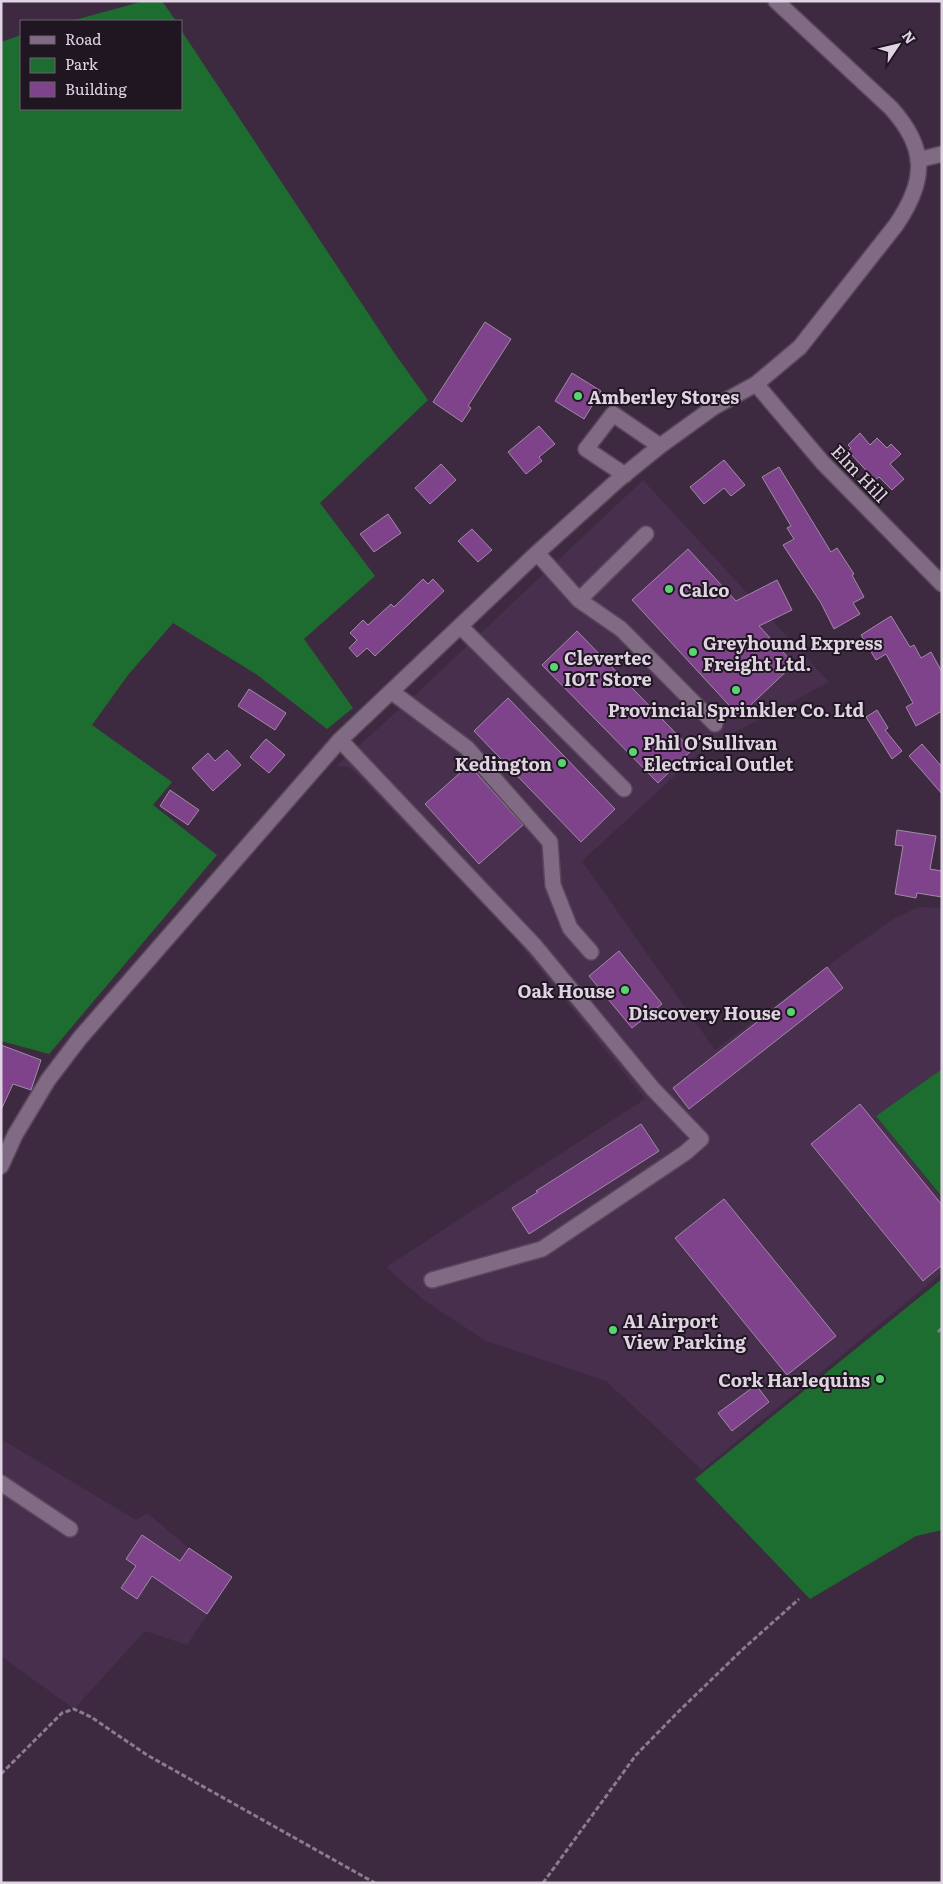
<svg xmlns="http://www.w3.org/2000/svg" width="943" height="1884" font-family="Literata,serif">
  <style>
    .built { fill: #472f4d }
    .green { fill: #1e6d30 }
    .building { fill: #7e438a; stroke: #a18aa6 }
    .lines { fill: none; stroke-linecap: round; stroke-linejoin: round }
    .minor-casing { stroke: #59485c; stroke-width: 18 }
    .path { stroke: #8b7b8e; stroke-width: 3; stroke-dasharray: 5 2.5; stroke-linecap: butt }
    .minor { stroke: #806a84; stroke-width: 15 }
    .poi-dot { fill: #58d570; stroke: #1f1621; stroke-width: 2 }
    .labels { text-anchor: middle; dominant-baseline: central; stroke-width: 4; stroke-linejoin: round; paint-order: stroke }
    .poi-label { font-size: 18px; font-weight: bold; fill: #e0d4e3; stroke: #1f1621; text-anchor: start }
    .street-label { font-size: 18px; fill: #e0d4e3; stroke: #1f1621 }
  </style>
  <rect width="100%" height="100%" fill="#3d2a41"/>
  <path class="built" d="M643,480L829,682L704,749L582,861L715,1050L848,951L895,918L919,907L942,908V1069L876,1116L942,1199V1273L702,1470L606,1381L486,1341L425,1301L386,1267L645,1099L509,931L356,773L348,767L336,766L414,696Z
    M1,1439L136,1520L147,1513L189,1548L232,1577L187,1645L145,1631L74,1709L1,1656Z"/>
  <path class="green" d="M144,1H162L176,21H71Z
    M181,30L395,354L428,400L320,503L375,576L304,639L353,708L327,729L256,674L173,623L128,675L92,725L172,782L153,805L217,855L49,1054L1,1041V42L21,35V109H181Z
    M942,1069V1197L876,1116Z
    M942,1279V1530L916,1536L810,1599L695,1479Z"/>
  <path class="building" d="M485,322L511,339L468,406L471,408L462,422L433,402Z
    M572,373L601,391L584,419L555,401Z
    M539,426L555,444L539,457L542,461L526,474L508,452Z
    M860,433L870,445L877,438L887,448L891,444L901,454L890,464L904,479L892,490L879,477L875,480L848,451L851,448L848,445Z
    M724,460L745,485L731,496L724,488L704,504L690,487Z
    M441,464L456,480L430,504L415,488Z
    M779,467L831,552L837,548L854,574L852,575L864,597L853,603L860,614L834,629L821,603L783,545L794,539L787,528L791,526L762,477Z
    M388,514L401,533L374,552L360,534Z
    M472,529L492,550L478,562L458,541Z
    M688,549L736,601L777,580L792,610L759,626L794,664L739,716L632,600Z
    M423,579L428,584L433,579L444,591L375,656L367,648L357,657L349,648L357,640L350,633L363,620L368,625L391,604L394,607Z
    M891,616L910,647L914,645L921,658L931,652L942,672V711L916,726L906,707L913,703L886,654L876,660L861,635Z
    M577,631L692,750L658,783L542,665Z
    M249,689L286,713L275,730L238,706Z
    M508,698L615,809L581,842L474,731Z
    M877,710L888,728L885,730L902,751L892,759L866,717Z
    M266,739L285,755L269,773L250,757Z
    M922,744L942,767V794L909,756Z
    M227,750L241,765L213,791L192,768L208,753L215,761Z
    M469,765L523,825L479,864L425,804Z
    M170,790L199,810L188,825L160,806Z
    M897,830L936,836L930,869L942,871V897L917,893L916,898L895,894L903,846L895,845Z
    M619,951L662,1004L632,1028L589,976Z
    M827,967L843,988L689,1109L673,1088Z
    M1,1045L41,1060L31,1090L13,1084L1,1110Z
    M860,1104L942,1205V1265L923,1281L811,1144Z
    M641,1124L659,1151L529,1234L512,1208L538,1192L536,1191Z
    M724,1199L836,1336L787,1375L675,1238Z
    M756,1385L769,1402L732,1431L718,1413Z
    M142,1535L180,1561L189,1548L232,1577L207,1614L152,1576L137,1599L121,1588L136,1566L126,1559Z"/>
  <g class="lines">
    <defs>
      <path id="minor" d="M918,160L942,154
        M756,384L823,463L942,584
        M625,475L586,449L613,414L660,446
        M537,553L579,600L646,534
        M579,600L621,629L715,724
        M460,626L624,789
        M392,692L467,748L550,842L553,885L570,928L591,952
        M340,740L535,946L653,1089L701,1139L685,1153L542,1249L432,1280
        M1,1166L15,1135L48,1080L80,1038L340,740L537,553L618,480L660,446L714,407L756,384L800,347L896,225C926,181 928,149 891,108L776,1
        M1,1483L70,1529"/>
    </defs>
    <use href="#minor" class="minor-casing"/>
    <path class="path" d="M938,1332L942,1328
      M1,1774L62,1713L74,1709L91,1717L147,1755L375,1883
      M543,1883L636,1755L678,1712L743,1649L799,1599"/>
    <use href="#minor" class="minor"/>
  </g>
  <g class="poi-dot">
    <circle cx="578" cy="396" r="5"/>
    <circle cx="669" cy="589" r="5"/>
    <circle cx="693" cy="652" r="5"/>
    <circle cx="554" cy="667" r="5"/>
    <circle cx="736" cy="690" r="5"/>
    <circle cx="633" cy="752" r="5"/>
    <circle cx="562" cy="763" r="5"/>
    <circle cx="625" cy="990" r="5"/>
    <circle cx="791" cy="1012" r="5"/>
    <circle cx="613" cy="1330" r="5"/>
    <circle cx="880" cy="1379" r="5"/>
  </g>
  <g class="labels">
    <g class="poi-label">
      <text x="588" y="396">Amberley Stores</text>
      <text x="679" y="589">Calco</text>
      <text x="703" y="642">Greyhound Express<tspan x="703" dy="21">Freight Ltd.</tspan></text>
      <text x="564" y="657">Clevertec<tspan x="564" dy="21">IOT Store</tspan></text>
      <text x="736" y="709" text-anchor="middle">Provincial Sprinkler Co. Ltd</text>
      <text x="643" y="742">Phil O'Sullivan<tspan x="643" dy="21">Electrical Outlet</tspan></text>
      <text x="552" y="763" text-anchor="end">Kedington</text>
      <text x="615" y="990" text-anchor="end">Oak House</text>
      <text x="781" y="1012" text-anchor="end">Discovery House</text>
      <text x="623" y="1320">A1 Airport<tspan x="623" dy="21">View Parking</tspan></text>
      <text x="870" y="1379" text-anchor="end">Cork Harlequins</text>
    </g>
    <g class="street-label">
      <text transform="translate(860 473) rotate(46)">Elm Hill</text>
    </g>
  </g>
  <rect width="943" height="1884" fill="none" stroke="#e0d4e3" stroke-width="5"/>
  <rect x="20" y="20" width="162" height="90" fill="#1f1621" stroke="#6c626f"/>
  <rect x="30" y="36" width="25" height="8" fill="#806a84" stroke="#6c626f"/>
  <text x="65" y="45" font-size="15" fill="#e0d4e3">Road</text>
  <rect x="30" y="58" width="25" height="15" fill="#1e6d30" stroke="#6c626f"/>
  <text x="65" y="70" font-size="15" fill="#e0d4e3">Park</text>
  <rect x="30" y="82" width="25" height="15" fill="#7e438a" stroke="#6c626f"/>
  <text x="65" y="95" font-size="15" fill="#e0d4e3">Building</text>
  <g transform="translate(898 45) rotate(55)" stroke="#1f1621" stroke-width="4" paint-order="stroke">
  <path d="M0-4L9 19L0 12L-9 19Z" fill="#e0d4e3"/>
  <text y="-8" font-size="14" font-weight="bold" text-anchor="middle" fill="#e0d4e3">N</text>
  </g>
</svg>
